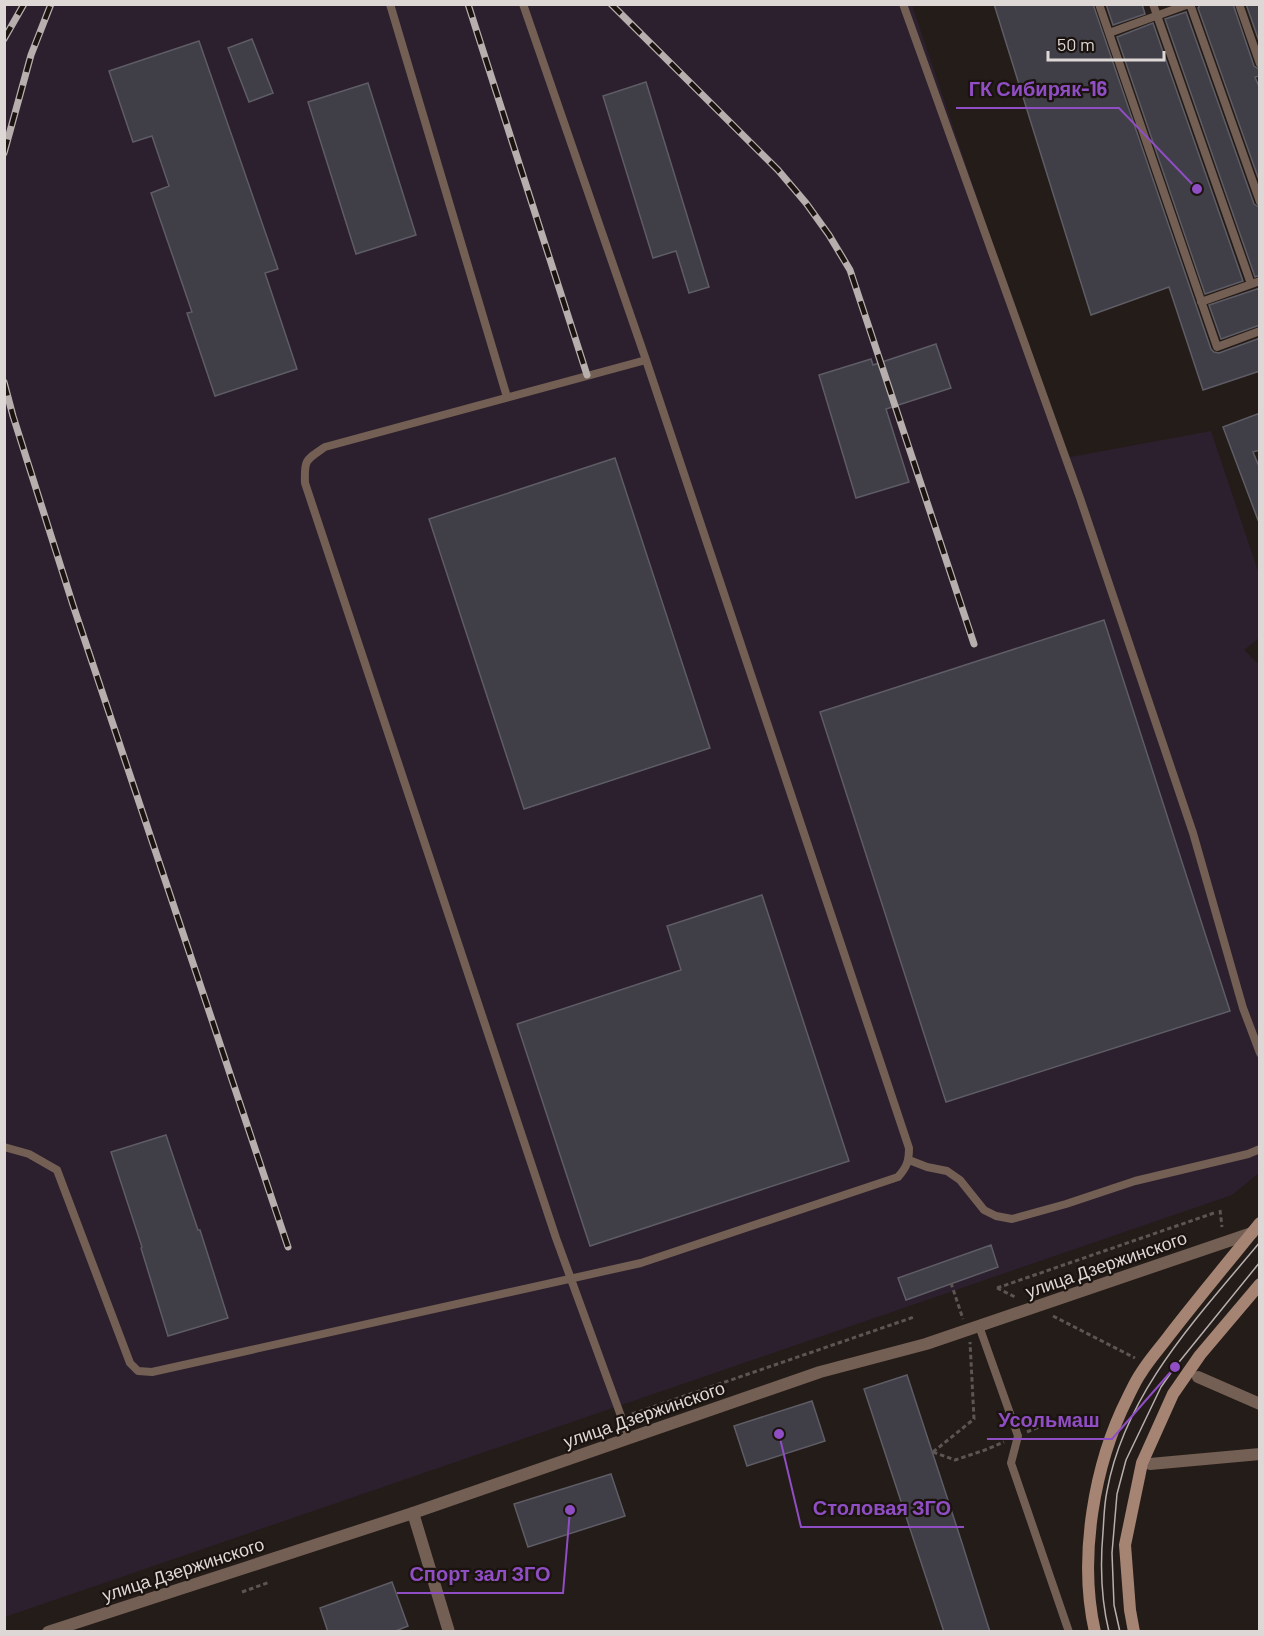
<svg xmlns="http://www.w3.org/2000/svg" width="1264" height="1636" font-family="Barlow,sans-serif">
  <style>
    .industrial { fill: #2c202e }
    .building { fill: #403e47; stroke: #5e5c65; stroke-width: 1.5 }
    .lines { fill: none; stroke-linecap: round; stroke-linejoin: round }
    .path { stroke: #5d5552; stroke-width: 3; stroke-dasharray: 4.5 3; stroke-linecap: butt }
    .service { stroke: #745f54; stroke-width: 8 }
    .pedestrian { stroke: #745f54; stroke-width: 12 }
    .minor { stroke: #745f54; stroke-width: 12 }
    .tertiary { stroke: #745f54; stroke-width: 12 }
    .secondary { stroke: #a58473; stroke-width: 12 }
    .tram { stroke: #b6afad; stroke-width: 1.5 }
    .rail-casing { stroke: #b6afad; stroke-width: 7 }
    .rail { stroke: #1b130f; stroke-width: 4.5; stroke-dasharray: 14; stroke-linecap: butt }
    .labels { text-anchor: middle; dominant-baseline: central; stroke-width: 4.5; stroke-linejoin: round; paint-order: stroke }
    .street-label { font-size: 18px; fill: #ddd7d5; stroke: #1b130f }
    .leader { fill: none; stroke: #8f4ec3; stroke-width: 2 }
    .callout-dot { fill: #8f4ec3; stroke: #1b130f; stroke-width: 2 }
    .callout-label { font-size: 20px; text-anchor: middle; font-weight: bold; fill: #8f4ec3; stroke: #1b130f; stroke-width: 4.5; stroke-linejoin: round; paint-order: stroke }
  </style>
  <rect width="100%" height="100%" fill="#241c18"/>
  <path class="industrial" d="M4,5H912L1065,458L1211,431L1259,574V638L1244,650L1260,666L1259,1173L1232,1195L5,1617Z"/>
  <path class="building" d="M994,4H1093L1211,349L1214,352L1219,353L1260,338V371L1203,390L1169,287L1091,315Z
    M1106,4H1142L1145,14L1113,25Z
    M1198,4H1233L1254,66L1260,70V76L1255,77L1260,89V183L1198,8L1199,7Z
    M1246,4H1260V44Z
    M1186,12L1254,204L1260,208V275L1255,277L1165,19Z
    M1153,23L1243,281L1205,294L1117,37Z
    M252,39L273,93L249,102L228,48Z
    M199,41L278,269L265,273L297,369L215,396L187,313L192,312L151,193L169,186L152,136L133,142L109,71Z
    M646,82L709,287L689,293L676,251L653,258L603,96Z
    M368,83L416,235L356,254L308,102Z
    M1260,288V325L1221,339L1209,305Z
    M936,344L951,388L886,409L909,482L856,498L819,375L871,359L873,365Z
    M1260,413V450L1253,452L1260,469V520H1258L1223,427Z
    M615,458L710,748L524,809L429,519Z
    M1104,620L1230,1011L946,1102L820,712Z
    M762,895L849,1161L590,1246L517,1024L681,970L667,926Z
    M166,1135L198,1230H200L228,1318L168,1336L141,1248L142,1247L111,1152Z
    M991,1245L998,1267L906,1300L898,1278Z
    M907,1375L962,1543L990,1632H944L864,1389Z
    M812,1401L825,1441L747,1466L734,1426Z
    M611,1474L625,1516L528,1547L514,1504Z
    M392,1582L408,1626L393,1632H328L320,1608Z"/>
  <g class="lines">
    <path class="path" d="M1220,1210L1222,1227
      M951,1283L963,1319
      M997,1288L1214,1213
      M997,1288L1017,1298
      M1053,1316L1135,1358
      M632,1414L914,1317
      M1027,1432L1041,1426
      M933,1452L974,1419L970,1342
      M933,1452L955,1460L985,1450L1004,1442
      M242,1592L270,1582"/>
    <path class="service" d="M390,4L507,397
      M903,4L1080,498L1193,833L1243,1008L1260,1053
      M1099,4L1217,347L1260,331
      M1153,4L1251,284
      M1190,4L1260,202
      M1239,4L1260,64
      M1109,33L1189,4
      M1201,302L1260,281
      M4,1147L29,1154L57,1170L130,1363L138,1371L152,1372L641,1263L898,1177C907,1167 909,1161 909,1148L646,360L523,4
      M909,1160L927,1167L947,1171L960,1180L984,1210L996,1216L1012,1219L1066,1204L1135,1181L1248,1154L1260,1149
      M979,1326L1018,1436L1011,1463L1069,1632
      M629,1438L556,1238L305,483C304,459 306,460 325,447L646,360"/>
    <path class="pedestrian" d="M1198,1377L1260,1404
      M1150,1464L1260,1454"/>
    <path class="minor" d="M413,1513L449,1632"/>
    <path class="tertiary" d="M48,1632L413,1513L820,1372L926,1344L1252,1233"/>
    <path class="secondary" d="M1095,1632C1078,1558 1094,1464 1128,1397C1132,1389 1136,1380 1141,1373C1149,1360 1159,1349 1168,1337C1198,1298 1229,1261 1260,1223
      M1134,1632L1130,1610L1125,1545L1142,1463L1173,1394L1200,1355L1260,1284"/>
    <path class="tram" d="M1109,1632C1101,1599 1100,1566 1103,1532C1104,1519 1104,1505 1107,1491C1125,1392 1198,1317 1260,1242
      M1120,1632L1114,1605L1112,1553L1117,1494L1126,1460L1161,1387L1175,1367L1260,1262"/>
    <defs>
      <path id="rail" d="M468,4L587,375
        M611,4L778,170L806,203L829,235L850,270L974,644
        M4,39L24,4
        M4,153L31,55L51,4
        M4,382L13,416L73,605L288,1247"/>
    </defs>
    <use href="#rail" class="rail-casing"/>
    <use href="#rail" class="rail"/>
  </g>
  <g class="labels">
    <g class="street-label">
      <text transform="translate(1106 1264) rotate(-19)">улица Дзержинского</text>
      <text transform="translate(644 1414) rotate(-19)">улица Дзержинского</text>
      <text transform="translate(183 1569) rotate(-18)">улица Дзержинского</text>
    </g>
  </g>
  <path class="leader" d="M1197 189L1119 108H956M1175 1367L1112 1439H987M779 1434L801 1527H964M570 1510L563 1593H397"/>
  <g class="callout-dot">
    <circle cx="1197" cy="189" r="6"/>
    <circle cx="1175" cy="1367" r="6"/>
    <circle cx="779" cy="1434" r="6"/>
    <circle cx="570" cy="1510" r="6"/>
  </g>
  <g class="callout-label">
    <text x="1038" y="96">ГК Сибиряк-16</text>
    <text x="1049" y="1427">Усольмаш</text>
    <text x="882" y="1515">Столовая ЗГО</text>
    <text x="480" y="1581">Спорт зал ЗГО</text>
  </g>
  <rect width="1264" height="1636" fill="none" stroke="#ddd7d5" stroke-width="12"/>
  <path d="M1048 51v9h116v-9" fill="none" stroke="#ddd7d5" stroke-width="3"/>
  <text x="1057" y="51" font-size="18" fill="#ddd7d5" stroke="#1b130f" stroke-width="4.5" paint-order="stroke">50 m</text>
</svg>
